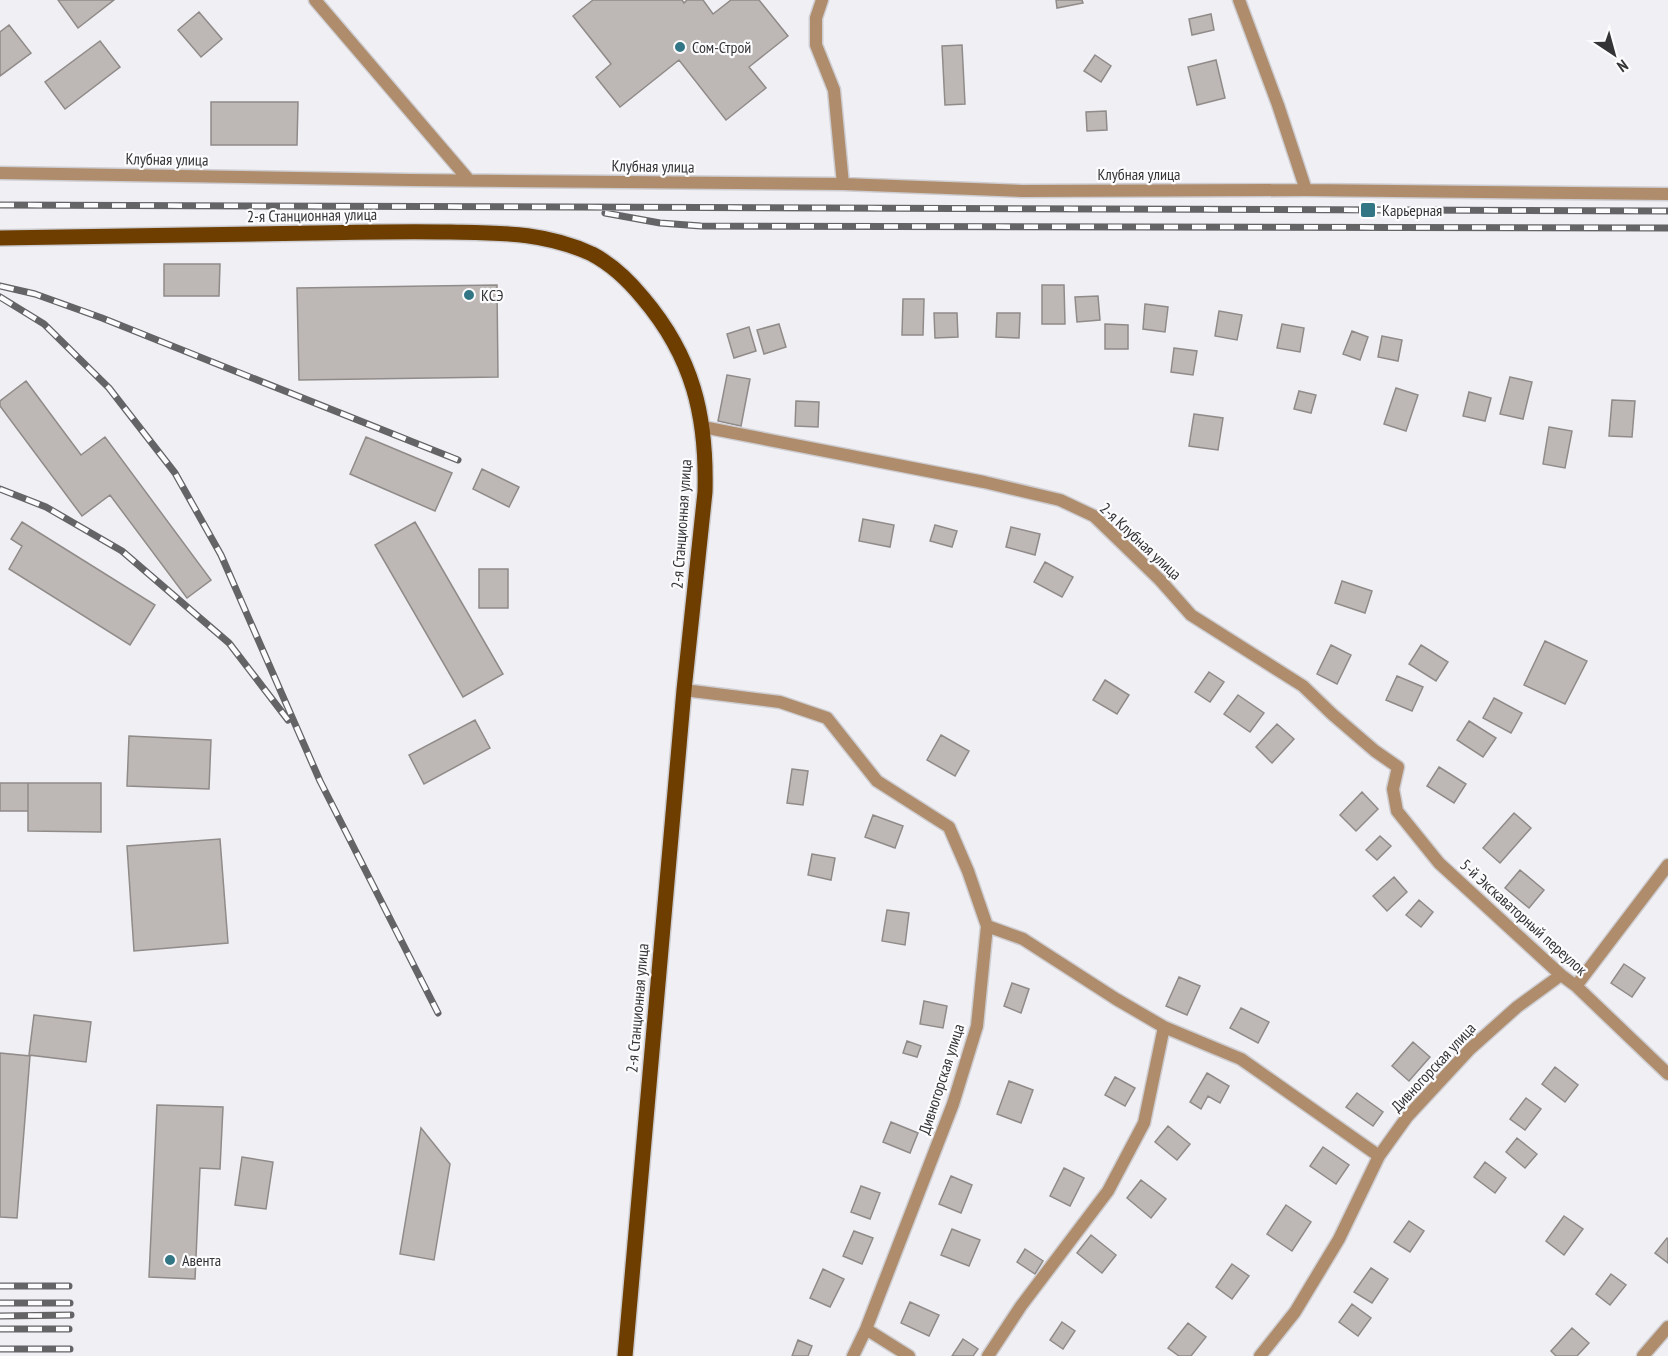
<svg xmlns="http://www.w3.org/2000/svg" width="1668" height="1356" font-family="'PT Sans Narrow',sans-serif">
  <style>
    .building { fill: #bdb8b5; stroke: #908b89; stroke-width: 1.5 }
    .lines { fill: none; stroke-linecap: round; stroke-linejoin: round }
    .minor-casing { stroke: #cdcdd2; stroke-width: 15 }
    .primary-casing { stroke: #cdcdd2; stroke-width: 18 }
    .minor { stroke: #af8d6c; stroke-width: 12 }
    .primary { stroke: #6d3e00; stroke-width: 15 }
    .rail-casing { stroke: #646366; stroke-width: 7 }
    .rail { stroke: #fcfcfe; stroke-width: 4.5; stroke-dasharray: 14; stroke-linecap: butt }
    .poi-dot { fill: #327686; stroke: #fcfcfe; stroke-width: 2 }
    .labels { text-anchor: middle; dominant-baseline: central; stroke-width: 4.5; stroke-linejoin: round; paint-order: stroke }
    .poi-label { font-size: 16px; fill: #343335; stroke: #fcfcfe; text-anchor: start }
    .street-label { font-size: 16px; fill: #343335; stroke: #fcfcfe }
  </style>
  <rect width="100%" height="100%" fill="#efeff4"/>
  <path class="building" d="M58,0H114L78,28Z
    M593,0H682L684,3L687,0H703L713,14L731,0H759L788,36L749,67L766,88L726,120L679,60L620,107L596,77L611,64L573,16Z
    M1056,0H1082L1083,3L1057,8Z
    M199,12L222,39L201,57L178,30Z
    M1211,14L1214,30L1192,35L1189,19Z
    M9,25L31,53L0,76V32Z
    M100,41L120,67L65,109L45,82Z
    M962,45L965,104L945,105L942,46Z
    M1095,55L1111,66L1101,82L1084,71Z
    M1216,60L1225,98L1197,105L1188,67Z
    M211,102H298L297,145H211Z
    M1106,111L1107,130L1087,131L1086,112Z
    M164,264H220L219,296H164Z
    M497,285L498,377L299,380L297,288Z
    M1042,285H1064L1065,324H1042Z
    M1098,296L1100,320L1077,322L1075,297Z
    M903,299H924L923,335H902Z
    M1145,304L1168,307L1165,332L1143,329Z
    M1219,311L1242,315L1237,340L1215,336Z
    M934,313H957L958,337L935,338Z
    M997,313H1020L1019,338L996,337Z
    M779,324L786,347L764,354L757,330Z
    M1105,324L1128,325V349H1105Z
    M1282,324L1304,328L1300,352L1277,348Z
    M749,327L756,351L734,358L727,334Z
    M1352,331L1368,337L1360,360L1343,354Z
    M1382,336L1402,340L1398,361L1378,357Z
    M1174,348L1197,351L1193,375L1171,372Z
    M727,375L750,379L741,426L718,421Z
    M1510,377L1532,382L1523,419L1500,414Z
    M26,381L81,455L105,437L211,580L187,598L110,495L82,516L0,406V401Z
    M1396,388L1418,395L1406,431L1384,424Z
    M1299,391L1316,395L1311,413L1294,409Z
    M1469,392L1491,398L1485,421L1463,416Z
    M1612,400L1635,401L1632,437L1609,436Z
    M796,401L819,402L818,427L795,426Z
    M1194,414L1223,418L1218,450L1189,446Z
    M1549,427L1572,431L1565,468L1543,464Z
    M366,437L452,473L435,511L350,474Z
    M482,469L519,487L509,507L473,489Z
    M863,519L894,525L890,547L859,541Z
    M22,522L155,605L130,645L9,569L22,546L11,539Z
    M415,522L503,674L463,697L375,545Z
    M935,525L957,531L952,547L930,541Z
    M1011,527L1040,534L1035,555L1006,547Z
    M1045,562L1073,577L1062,597L1034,582Z
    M479,569H508V608H479Z
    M1342,581L1372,591L1365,613L1335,603Z
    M1545,641L1587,661L1565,704L1524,685Z
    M1331,645L1351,655L1337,684L1317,674Z
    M1421,645L1448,662L1436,681L1409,664Z
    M1209,672L1224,682L1210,702L1195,692Z
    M1397,676L1423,687L1412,711L1386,700Z
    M1105,680L1129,695L1117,714L1093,700Z
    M1238,695L1264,713L1250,732L1224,714Z
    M1494,698L1522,713L1511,733L1483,718Z
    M475,720L490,748L424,784L409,755Z
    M1469,721L1496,738L1483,757L1457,740Z
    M1277,724L1294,739L1272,763L1256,747Z
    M941,735L969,751L955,776L927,760Z
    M129,736L211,740L209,789L127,786Z
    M1439,767L1466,784L1454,803L1427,786Z
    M792,769L808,771L803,805L787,803Z
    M0,783H28V811H0Z
    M28,783H101V832L28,831Z
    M1362,792L1378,809L1356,831L1340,815Z
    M1514,813L1531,828L1500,863L1483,848Z
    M873,815L903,826L895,848L865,837Z
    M1380,836L1391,846L1377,860L1366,850Z
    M220,839L228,943L134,951L127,846Z
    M812,854L835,858L831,880L808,875Z
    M1520,870L1544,890L1529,908L1505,888Z
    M1394,877L1407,892L1387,911L1373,896Z
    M1419,900L1433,912L1421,927L1406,915Z
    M887,910L909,913L905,945L882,941Z
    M1624,964L1645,978L1632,997L1611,983Z
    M1179,977L1200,986L1187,1015L1166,1006Z
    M1012,983L1029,989L1021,1013L1004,1006Z
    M924,1001L947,1006L943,1028L920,1024Z
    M1241,1008L1269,1022L1258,1043L1230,1028Z
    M34,1015L91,1022L86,1062L29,1055Z
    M907,1041L921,1046L917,1057L903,1053Z
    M1413,1042L1430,1057L1409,1081L1392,1066Z
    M0,1053L30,1056L17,1218L0,1217Z
    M1555,1067L1578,1085L1565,1102L1542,1084Z
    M1207,1073L1229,1086L1220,1103L1208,1096L1201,1109L1190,1102Z
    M1115,1077L1135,1088L1125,1106L1105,1095Z
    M1009,1081L1033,1090L1021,1123L997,1114Z
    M1357,1093L1383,1112L1373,1126L1346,1107Z
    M1526,1098L1541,1109L1525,1130L1510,1119Z
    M157,1105L223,1107L220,1169L200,1168L195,1279L149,1277Z
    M891,1122L918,1133L910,1153L883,1142Z
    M1168,1126L1190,1144L1177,1160L1155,1142Z
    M421,1128L450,1164L434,1260L400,1254Z
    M1517,1138L1537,1154L1525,1168L1506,1152Z
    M1323,1147L1349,1165L1336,1184L1310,1166Z
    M242,1157L273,1162L266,1209L235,1205Z
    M1485,1162L1506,1178L1495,1193L1474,1177Z
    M1064,1168L1084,1178L1070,1206L1050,1196Z
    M951,1176L972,1185L961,1213L939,1204Z
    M1141,1180L1166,1199L1151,1218L1127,1198Z
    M861,1186L880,1193L870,1219L851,1212Z
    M1286,1205L1311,1222L1292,1251L1267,1234Z
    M1564,1216L1583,1229L1564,1255L1546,1241Z
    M1409,1221L1424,1231L1410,1252L1394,1242Z
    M952,1229L980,1240L969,1266L941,1255Z
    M854,1231L873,1238L862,1264L843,1256Z
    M1091,1235L1116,1255L1102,1273L1077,1253Z
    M1667,1238L1668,1239V1263L1655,1253Z
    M1025,1249L1043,1261L1035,1274L1017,1262Z
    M1232,1264L1249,1276L1232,1299L1216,1287Z
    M1371,1268L1388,1279L1372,1303L1354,1292Z
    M823,1269L844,1279L830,1307L810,1298Z
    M1611,1274L1626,1285L1610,1305L1596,1294Z
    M910,1302L939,1315L929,1336L901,1323Z
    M1352,1304L1371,1318L1358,1336L1339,1322Z
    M1062,1322L1075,1331L1063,1349L1050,1340Z
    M1188,1323L1206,1337L1191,1356H1179L1168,1348Z
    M1572,1328L1589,1343L1577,1356H1556L1551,1351Z
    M963,1339L978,1349L973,1356H952Z
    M798,1340L812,1346L808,1356H792Z"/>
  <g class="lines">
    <defs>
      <path id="minor" d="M315,0L468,179
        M822,0L816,18V45L834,90L843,184
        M1239,0L1278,105L1306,190
        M0,173L410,180L843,184L1022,191L1306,190L1668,194
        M703,427L984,482L1060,500L1094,516L1160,580L1191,615L1303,686L1332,714L1375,751L1398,767L1393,789L1397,811L1439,863L1561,975L1576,986L1668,1074
        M684,690L780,702L827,718L877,781L949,827L968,871L987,926L977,1026L953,1104L866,1329L853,1356
        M987,926L1023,939L1116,999L1164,1027L1241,1059L1379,1156
        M1576,986L1668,865
        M866,1329L909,1356
        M988,1356L1021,1306L1108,1191L1144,1123L1164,1027
        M1260,1356L1295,1312L1339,1239L1379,1156L1407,1117L1470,1049L1517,1007L1561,975
        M1643,1356L1668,1327"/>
      <path id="primary" d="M0,238C104,236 209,235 313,233C359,232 404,231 450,232C501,233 544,232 592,254C611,264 630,282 643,298C693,357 707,416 705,492L684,690L625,1356"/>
    </defs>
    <use href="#minor" class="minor-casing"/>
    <use href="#primary" class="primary-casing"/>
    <use href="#minor" class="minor"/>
    <use href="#primary" class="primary"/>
    <defs>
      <path id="rail" d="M0,205L1668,211
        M605,213L660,223L701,226L1668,228
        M0,286L35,294L102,318L458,460
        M0,297L44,324L109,388L175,473L221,555L320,781L438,1013
        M0,489L46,507L122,551L229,643L288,720
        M0,1286H69
        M0,1303H70
        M0,1316L71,1315
        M0,1329H69
        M0,1349H70"/>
    </defs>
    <use href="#rail" class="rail-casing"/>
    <use href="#rail" class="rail"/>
  </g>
  <g class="poi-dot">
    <circle cx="680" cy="47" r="6"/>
    <rect x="1360" y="202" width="16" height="16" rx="3"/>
    <circle cx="469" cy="295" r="6"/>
    <circle cx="170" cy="1260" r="6"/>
  </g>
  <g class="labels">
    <g class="poi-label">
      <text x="692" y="47">Сом-Строй</text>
      <text x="1382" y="210">Карьерная</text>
      <text x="481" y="295">КСЭ</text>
      <text x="182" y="1260">Авента</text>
    </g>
    <g class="street-label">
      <text transform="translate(167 159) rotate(1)">Клубная улица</text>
      <text transform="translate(653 166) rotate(1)">Клубная улица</text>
      <text x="1139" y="174">Клубная улица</text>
      <text transform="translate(312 215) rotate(-1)">2-я Станционная улица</text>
      <text transform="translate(681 524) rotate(-86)">2-я Станционная улица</text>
      <text transform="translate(1141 541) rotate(43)">2-я Клубная улица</text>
      <text transform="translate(1524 917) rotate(42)">5-й Экскаваторный переулок</text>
      <text transform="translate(637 1008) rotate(-85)">2-я Станционная улица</text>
      <text transform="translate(1433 1067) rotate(-47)">Дивногорская улица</text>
      <text transform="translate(941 1079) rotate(-72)">Дивногорская улица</text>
    </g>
  </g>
  <g transform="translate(1614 54) rotate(144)" stroke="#fcfcfe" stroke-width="4.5" paint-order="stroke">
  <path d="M0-4.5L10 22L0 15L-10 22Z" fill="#343335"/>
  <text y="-9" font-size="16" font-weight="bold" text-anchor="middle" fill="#343335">N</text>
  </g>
</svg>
